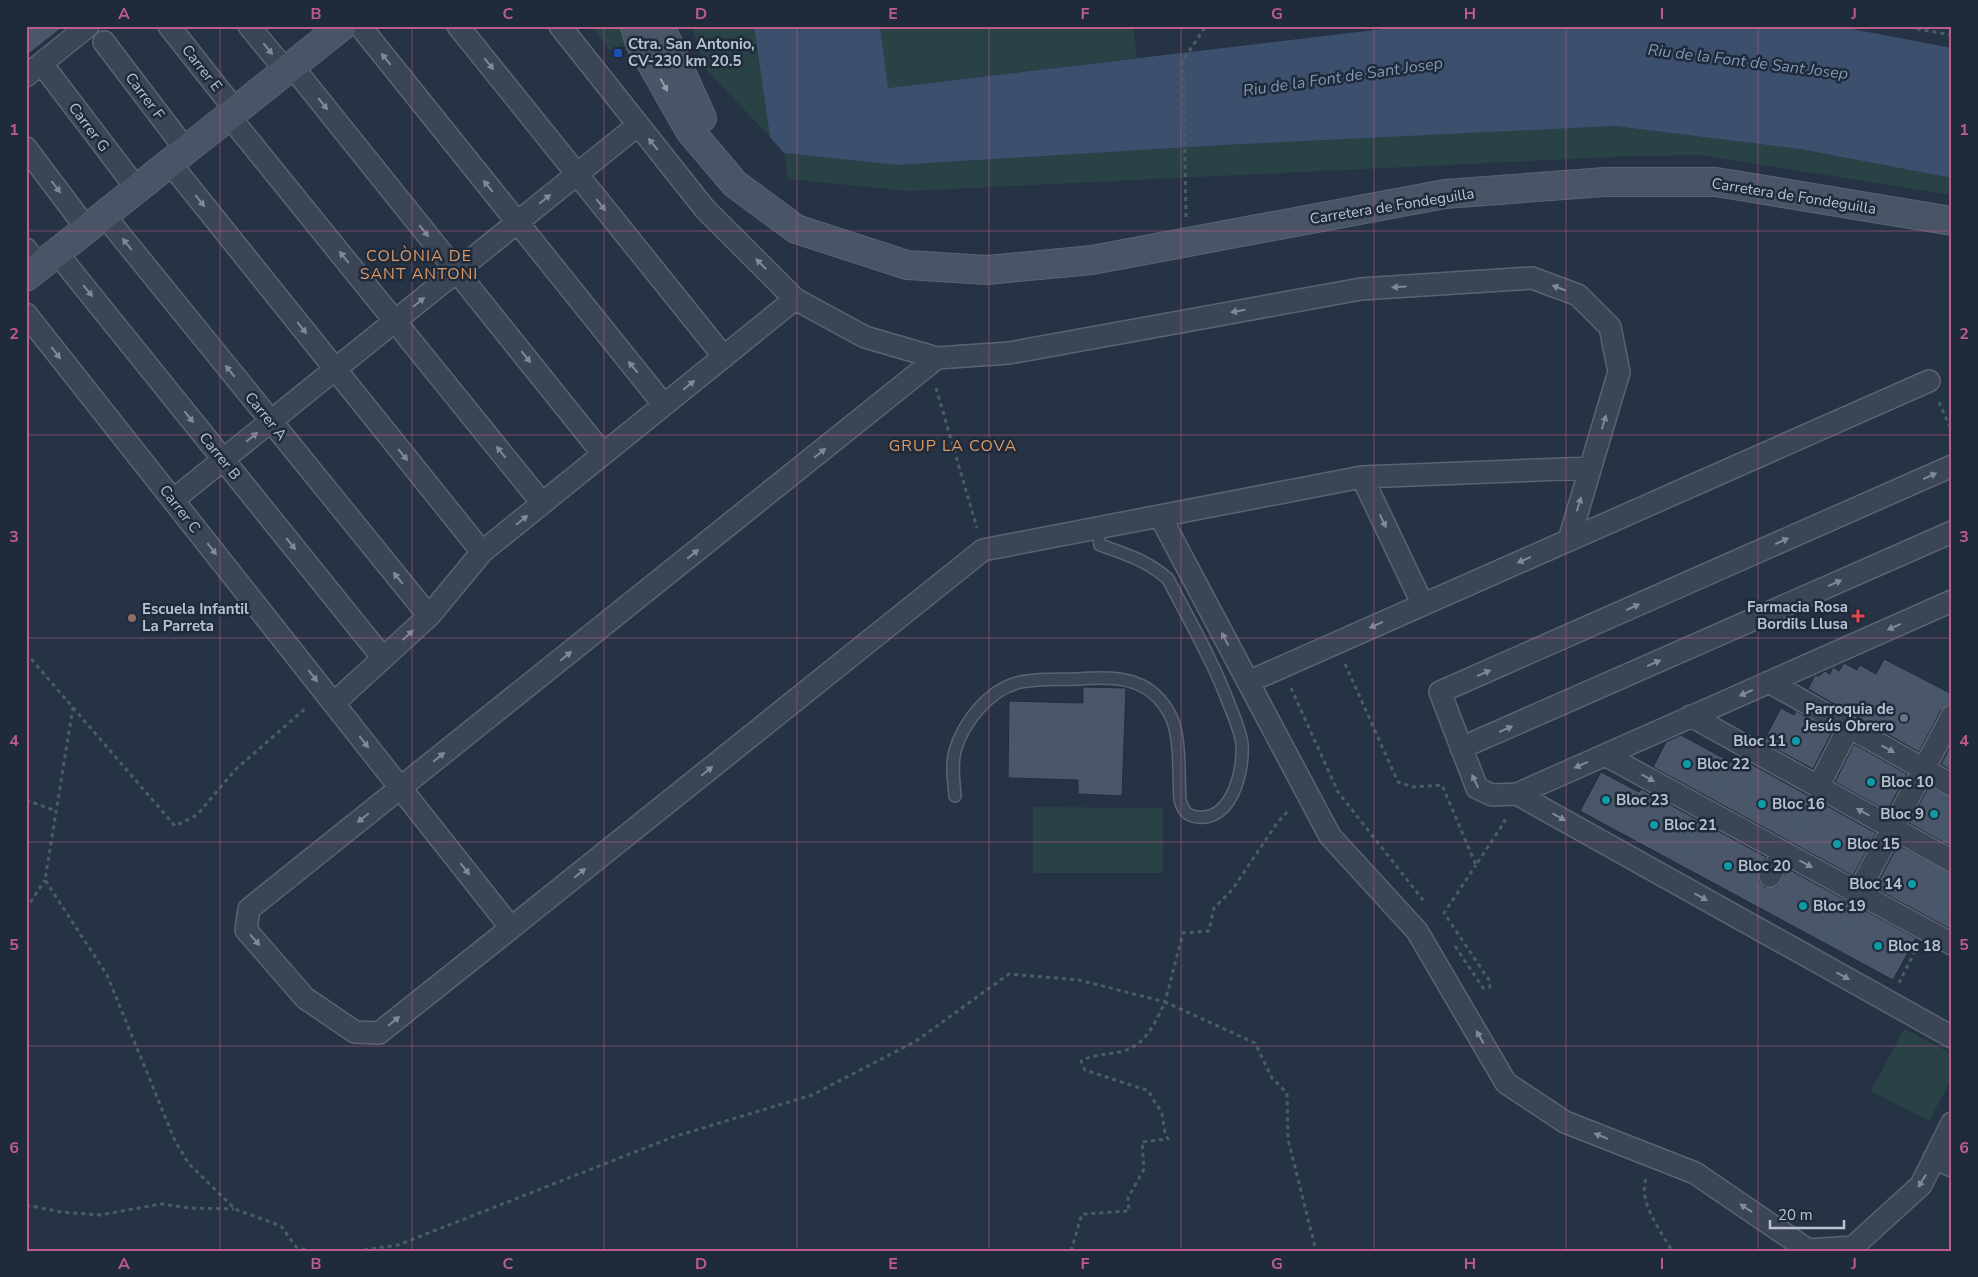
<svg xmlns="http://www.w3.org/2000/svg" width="1978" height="1277" font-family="'Nunito Sans',sans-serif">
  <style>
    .green { fill: #294246 }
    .water { fill: #3c506e }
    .building { fill: #4a576b; stroke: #222c3c }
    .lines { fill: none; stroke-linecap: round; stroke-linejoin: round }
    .lane-casing { stroke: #5a6372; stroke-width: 14 }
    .street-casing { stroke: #5a6372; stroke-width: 24 }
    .secondary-casing { stroke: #5a6372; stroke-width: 30 }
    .path { stroke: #475f62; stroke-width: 3; stroke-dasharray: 4 4; stroke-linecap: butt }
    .lane { stroke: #3b4554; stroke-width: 11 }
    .street { stroke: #3b4554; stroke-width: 21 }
    .secondary { stroke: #495467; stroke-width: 28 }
    .oneway { fill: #808997 }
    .oneway2 { fill: #929baa }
    .grid { fill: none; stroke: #be5c89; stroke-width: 1; stroke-opacity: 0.55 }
    .transit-dot { fill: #1a4fb4; stroke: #1f2a3a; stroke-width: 2 }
    .health-dot { fill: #e0444e; stroke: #1f2a3a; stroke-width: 2 }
    .education-dot { fill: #8d6e63; stroke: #1f2a3a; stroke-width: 2 }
    .worship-dot { fill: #6b7280; stroke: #1f2a3a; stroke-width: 2 }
    .culture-dot { fill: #0f9aa8; stroke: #1f2a3a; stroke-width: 2 }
    .labels { text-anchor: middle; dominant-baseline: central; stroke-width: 5; stroke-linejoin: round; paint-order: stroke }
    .poi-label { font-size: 15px; font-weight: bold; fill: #b9c1ce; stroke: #1f2a3a; text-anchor: start }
    .street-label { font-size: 15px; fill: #b9c1ce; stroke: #1f2a3a }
    .water-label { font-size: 16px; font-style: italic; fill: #7f96b5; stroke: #1f2a3a }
    .neighbourhood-label { font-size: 16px; letter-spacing: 1px; fill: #db9a67; stroke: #1f2a3a }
    .neatline { fill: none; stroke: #be5c89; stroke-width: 2 }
    .grid-label { font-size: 16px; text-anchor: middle; font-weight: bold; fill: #be5c89 }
  </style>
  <rect width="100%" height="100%" fill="#263345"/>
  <path class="green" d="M591,26H633L639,41L610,50Z
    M692,26H754L770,137L704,67Z
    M880,26H1133L1137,58L887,88Z
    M1615,126L1800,149L1952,178V195L1700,155L1634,156L908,191L788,179L784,153L897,165L1224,145Z
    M1033,807L1163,808V873H1033Z
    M1904,1029L1952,1054V1078L1929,1121L1871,1091Z"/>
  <path class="water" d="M754,26H880L888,88L1408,26H1836L1952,48V178L1800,149L1615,126L1224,145L897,165L784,153L770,137Z"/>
  <path class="building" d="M26,26H64L26,56Z
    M1884,659L1952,694V704L1941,710L1919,752L1808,689L1815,675L1819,676L1825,671L1830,674L1833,667L1839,671L1844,663L1857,670L1860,665L1876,674Z
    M1083,687L1126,688L1122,796L1078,794V780L1008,778L1009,701L1083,703Z
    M1781,708L1794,715L1796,711L1832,732L1813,769L1763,742Z
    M1681,735L1747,771L1751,764L1876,833L1853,876L1653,767L1666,742Z
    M1952,743V771L1941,764Z
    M1854,744L1907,774L1887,811L1835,782Z
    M1601,772L1639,792L1641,789L1766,857L1758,876L1759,882L1764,887L1777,886L1788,869L1916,938L1893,980L1580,811Z
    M1929,786L1952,797V847L1909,823Z
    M1898,845L1952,873V930L1875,888Z"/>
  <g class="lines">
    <defs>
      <path id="lane" d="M955,796C954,781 951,766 955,751C963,723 988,691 1017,683C1036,678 1058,680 1077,679C1113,677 1147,675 1168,711C1182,733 1178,775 1180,800C1183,810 1186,816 1198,817C1232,821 1244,770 1242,744C1240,730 1234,716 1229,704C1213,661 1189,620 1168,579C1148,561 1126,554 1100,545L1097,528"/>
      <path id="street" d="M169,26L236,111
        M249,26L286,71
        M360,26L664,405
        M458,26L724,357
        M560,26L705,209L795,299L865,337L937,358L1009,353L1361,289L1532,278L1578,295L1610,327L1619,372L1569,540
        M104,42L186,150
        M42,64L137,189
        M292,66L603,454
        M26,76L88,26
        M229,116L542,503
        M26,148L87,229
        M170,163L482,552
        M104,215L429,616
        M26,249L39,267
        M57,253L383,658
        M26,314L511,928L983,550L1362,477L1590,468
        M1952,466L1440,692L1477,788L1492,795L1517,794L1952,601
        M1362,477L1423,605
        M173,500L638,125
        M1160,516L1330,836L1417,931L1506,1083L1565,1122L1695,1173L1808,1250L1853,1247L1921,1185L1952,1123
        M1248,682L1929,381
        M1769,682L1952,785
        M334,703L429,616L482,552L795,299
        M1691,716L1952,861
        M1461,748L1952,532
        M1605,755L1952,944
        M1818,787L1849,727
        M1517,794L1952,1037
        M1770,876L1783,852
        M1858,893L1952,716
        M511,928L379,1033L355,1032L305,998L246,930L249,909L937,358
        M1934,1158L1952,1166"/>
      <path id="secondary" d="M635,26L639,41L690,131L735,184L796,229L907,265L987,270L1092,260L1445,194L1605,182H1716L1952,221
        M660,26L702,118
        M26,277L342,26"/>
    </defs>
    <use href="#lane" class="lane-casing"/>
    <use href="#street" class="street-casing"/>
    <use href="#secondary" class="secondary-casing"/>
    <path class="path" d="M1901,26L1952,35
      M1186,217L1183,60L1206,26
      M936,388L977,528
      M1939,402L1952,431
      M26,653L175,826L197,815L235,770L307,707
      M1345,664L1398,782L1413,787L1442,785L1476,865L1505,821L1500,818
      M1291,688L1338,792L1423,900
      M73,707L45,880L107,975L175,1141L189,1164L235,1209L281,1226L296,1247L309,1251
      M1715,789L1729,764
      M26,800L56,811
      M1793,832L1807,807
      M1679,858L1694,830
      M26,909L45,880
      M1945,915L1952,902
      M1832,943L1849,911
      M1455,946L1483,988L1490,987L1489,980L1444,913L1476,865
      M1899,983L1915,951
      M1646,1179C1638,1202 1661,1231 1672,1251
      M26,1205L61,1212L100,1215L161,1204L190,1208L234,1209
      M356,1251L398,1245L673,1137L812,1095L916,1041L1009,974L1079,980L1165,1002L1183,933L1209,931L1214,908L1232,890L1277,823L1290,809
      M1071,1251L1082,1214L1129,1211L1128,1198L1144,1169L1142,1142L1168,1139C1162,1130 1165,1121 1161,1112C1158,1105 1152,1100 1149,1091L1085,1070L1081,1061C1094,1054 1108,1055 1123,1051C1146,1045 1156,1021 1165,1002L1255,1043L1272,1078L1287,1093L1288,1139L1316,1251"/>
    <use href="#lane" class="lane"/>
    <use href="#street" class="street"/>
    <use href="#secondary" class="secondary"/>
  </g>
  <defs><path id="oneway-solid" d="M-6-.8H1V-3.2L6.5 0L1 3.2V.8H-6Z" transform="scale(1.25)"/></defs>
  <g class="oneway">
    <use href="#oneway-solid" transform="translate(268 49) rotate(51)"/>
    <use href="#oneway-solid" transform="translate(386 59) rotate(-129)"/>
    <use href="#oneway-solid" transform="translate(489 64) rotate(51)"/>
    <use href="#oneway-solid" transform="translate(323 104) rotate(51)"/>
    <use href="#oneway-solid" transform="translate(653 144) rotate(-129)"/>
    <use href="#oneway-solid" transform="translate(488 186) rotate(-129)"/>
    <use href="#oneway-solid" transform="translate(56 187) rotate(53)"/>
    <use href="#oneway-solid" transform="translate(545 199) rotate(-39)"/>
    <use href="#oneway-solid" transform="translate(200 201) rotate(51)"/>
    <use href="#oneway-solid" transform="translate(601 205) rotate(51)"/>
    <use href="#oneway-solid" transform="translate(424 231) rotate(51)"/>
    <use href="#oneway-solid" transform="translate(127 244) rotate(-129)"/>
    <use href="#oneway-solid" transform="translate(344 257) rotate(-129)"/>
    <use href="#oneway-solid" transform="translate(761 264) rotate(-135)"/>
    <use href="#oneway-solid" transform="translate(1399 287) rotate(176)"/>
    <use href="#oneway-solid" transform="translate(1559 288) rotate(-159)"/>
    <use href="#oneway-solid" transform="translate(88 291) rotate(51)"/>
    <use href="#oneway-solid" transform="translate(419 302) rotate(-39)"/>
    <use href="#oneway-solid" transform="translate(1238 311) rotate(170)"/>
    <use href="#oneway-solid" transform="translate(302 328) rotate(51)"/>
    <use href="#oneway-solid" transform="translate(56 353) rotate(52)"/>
    <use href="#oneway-solid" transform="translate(526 357) rotate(51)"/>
    <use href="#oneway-solid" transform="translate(633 367) rotate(-129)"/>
    <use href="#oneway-solid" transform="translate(230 371) rotate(-129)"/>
    <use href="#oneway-solid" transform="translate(689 385) rotate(-39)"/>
    <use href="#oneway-solid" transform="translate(189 417) rotate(51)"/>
    <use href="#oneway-solid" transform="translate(1604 422) rotate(-73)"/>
    <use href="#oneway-solid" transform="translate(252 437) rotate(-39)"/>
    <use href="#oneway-solid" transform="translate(501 452) rotate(-129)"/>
    <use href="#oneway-solid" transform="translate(820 453) rotate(-39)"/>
    <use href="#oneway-solid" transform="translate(403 455) rotate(51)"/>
    <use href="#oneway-solid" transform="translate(1930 476) rotate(-24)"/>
    <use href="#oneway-solid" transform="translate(1579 504) rotate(-73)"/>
    <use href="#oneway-solid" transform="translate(522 520) rotate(-39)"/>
    <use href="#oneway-solid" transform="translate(1383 521) rotate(64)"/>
    <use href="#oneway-solid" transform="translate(1782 541) rotate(-24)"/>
    <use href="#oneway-solid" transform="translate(291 544) rotate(51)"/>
    <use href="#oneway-solid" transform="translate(212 549) rotate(52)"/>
    <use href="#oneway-solid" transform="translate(693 554) rotate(-39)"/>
    <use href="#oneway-solid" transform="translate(1524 560) rotate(156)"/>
    <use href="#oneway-solid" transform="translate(398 578) rotate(-129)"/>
    <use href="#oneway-solid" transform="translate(1835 583) rotate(-24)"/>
    <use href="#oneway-solid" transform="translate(1633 607) rotate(-24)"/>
    <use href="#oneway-solid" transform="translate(1376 625) rotate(156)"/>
    <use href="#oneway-solid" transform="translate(1894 627) rotate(156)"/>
    <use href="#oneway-solid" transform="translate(408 635) rotate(-43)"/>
    <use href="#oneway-solid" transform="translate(1225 639) rotate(-118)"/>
    <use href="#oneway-solid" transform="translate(566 656) rotate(-39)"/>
    <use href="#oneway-solid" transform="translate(1654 663) rotate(-24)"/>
    <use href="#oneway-solid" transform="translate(1484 673) rotate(-24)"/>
    <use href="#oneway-solid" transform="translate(313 676) rotate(52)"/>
    <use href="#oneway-solid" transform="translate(1746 693) rotate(156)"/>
    <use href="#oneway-solid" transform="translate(1506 729) rotate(-24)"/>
    <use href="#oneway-solid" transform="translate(364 742) rotate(52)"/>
    <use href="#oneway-solid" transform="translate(1888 749) rotate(29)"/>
    <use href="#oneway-solid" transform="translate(439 757) rotate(-39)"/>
    <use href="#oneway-solid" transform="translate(1581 765) rotate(156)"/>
    <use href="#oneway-solid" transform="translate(707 771) rotate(-39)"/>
    <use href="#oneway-solid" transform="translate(1648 778) rotate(29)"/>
    <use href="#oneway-solid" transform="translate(1475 781) rotate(-115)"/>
    <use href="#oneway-solid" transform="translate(1863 812) rotate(-151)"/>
    <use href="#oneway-solid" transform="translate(1559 817) rotate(29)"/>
    <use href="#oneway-solid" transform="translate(363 818) rotate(141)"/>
    <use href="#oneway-solid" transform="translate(1806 864) rotate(29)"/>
    <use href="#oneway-solid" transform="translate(465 869) rotate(52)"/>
    <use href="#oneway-solid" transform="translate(580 873) rotate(-39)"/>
    <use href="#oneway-solid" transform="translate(1701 897) rotate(29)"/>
    <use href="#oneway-solid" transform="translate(255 940) rotate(49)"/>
    <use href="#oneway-solid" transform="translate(1843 976) rotate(29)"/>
    <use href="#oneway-solid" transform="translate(394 1021) rotate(-39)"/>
    <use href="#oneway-solid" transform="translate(1480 1037) rotate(-119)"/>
    <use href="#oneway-solid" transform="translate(1601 1136) rotate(-158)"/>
    <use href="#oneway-solid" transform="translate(1922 1181) rotate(122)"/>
    <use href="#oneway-solid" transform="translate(1746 1208) rotate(-146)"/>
  </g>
  <use class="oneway2" href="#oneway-solid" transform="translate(664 85) rotate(61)"/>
  <path class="grid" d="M220,26V1251M412,26V1251M604,26V1251M797,26V1251M989,26V1251M1181,26V1251M1374,26V1251M1566,26V1251M1758,26V1251M26,231H1952M26,435H1952M26,638H1952M26,842H1952M26,1046H1952"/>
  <rect class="transit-dot" x="613" y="48" width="10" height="10" rx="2.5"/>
  <path class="health-dot" d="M1855.5 608.5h5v5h5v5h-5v5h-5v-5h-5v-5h5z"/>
  <circle class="education-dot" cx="132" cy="618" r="5"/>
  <circle class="worship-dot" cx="1904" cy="718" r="5"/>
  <g class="culture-dot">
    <circle cx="1796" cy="741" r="5"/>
    <circle cx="1687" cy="764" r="5"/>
    <circle cx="1871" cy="782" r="5"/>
    <circle cx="1606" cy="800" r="5"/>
    <circle cx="1762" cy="804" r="5"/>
    <circle cx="1934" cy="814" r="5"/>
    <circle cx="1654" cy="825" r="5"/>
    <circle cx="1837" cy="844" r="5"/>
    <circle cx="1728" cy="866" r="5"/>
    <circle cx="1912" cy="884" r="5"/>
    <circle cx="1803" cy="906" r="5"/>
    <circle cx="1878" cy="946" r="5"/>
  </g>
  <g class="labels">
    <g class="poi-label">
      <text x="628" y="44">Ctra. San Antonio,<tspan x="628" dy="17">CV-230 km 20.5</tspan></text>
      <text x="1848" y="607" text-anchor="end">Farmacia Rosa<tspan x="1848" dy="17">Bordils Llusa</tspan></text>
      <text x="142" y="609">Escuela Infantil<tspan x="142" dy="17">La Parreta</tspan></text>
      <text x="1894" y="709" text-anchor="end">Parroquia de<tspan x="1894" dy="17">Jesús Obrero</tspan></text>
      <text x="1786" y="741" text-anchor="end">Bloc 11</text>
      <text x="1697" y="764">Bloc 22</text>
      <text x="1881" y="782">Bloc 10</text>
      <text x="1616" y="800">Bloc 23</text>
      <text x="1772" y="804">Bloc 16</text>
      <text x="1924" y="814" text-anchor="end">Bloc 9</text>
      <text x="1664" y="825">Bloc 21</text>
      <text x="1847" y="844">Bloc 15</text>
      <text x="1738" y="866">Bloc 20</text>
      <text x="1902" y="884" text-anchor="end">Bloc 14</text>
      <text x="1813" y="906">Bloc 19</text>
      <text x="1888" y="946">Bloc 18</text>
    </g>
    <g class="street-label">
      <text transform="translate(202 68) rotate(52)">Carrer E</text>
      <text transform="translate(145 96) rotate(53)">Carrer F</text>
      <text transform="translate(89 127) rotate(53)">Carrer G</text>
      <text transform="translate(1794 196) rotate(9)">Carretera de Fondeguilla</text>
      <text transform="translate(1392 206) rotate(-9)">Carretera de Fondeguilla</text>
      <text transform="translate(266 416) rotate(51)">Carrer A</text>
      <text transform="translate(220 456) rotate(51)">Carrer B</text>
      <text transform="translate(180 509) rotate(52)">Carrer C</text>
    </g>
    <g class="water-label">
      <text transform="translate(1748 62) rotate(7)">Riu de la Font de Sant Josep</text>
      <text transform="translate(1343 77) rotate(-8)">Riu de la Font de Sant Josep</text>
    </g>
    <g class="neighbourhood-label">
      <text x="419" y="256">COLÒNIA DE<tspan x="419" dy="18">SANT ANTONI</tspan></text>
      <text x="953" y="446">GRUP LA COVA</text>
    </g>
  </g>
  <rect width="1978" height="1277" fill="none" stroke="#1f2a3a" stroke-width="55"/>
  <path d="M1770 1220v8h74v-8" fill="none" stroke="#b9c1ce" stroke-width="2.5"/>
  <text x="1778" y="1220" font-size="15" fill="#b9c1ce" stroke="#1f2a3a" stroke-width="4" paint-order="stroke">20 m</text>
  <rect x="28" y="28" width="1922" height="1222" class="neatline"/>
  <g class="grid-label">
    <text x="124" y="19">A</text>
    <text x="316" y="19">B</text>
    <text x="508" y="19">C</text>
    <text x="701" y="19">D</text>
    <text x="893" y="19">E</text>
    <text x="1085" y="19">F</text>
    <text x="1277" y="19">G</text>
    <text x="1470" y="19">H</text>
    <text x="1662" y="19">I</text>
    <text x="1854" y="19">J</text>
    <text x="14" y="135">1</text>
    <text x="1964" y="135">1</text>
    <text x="14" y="339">2</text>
    <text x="1964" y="339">2</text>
    <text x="14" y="542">3</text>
    <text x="1964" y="542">3</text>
    <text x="14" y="746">4</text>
    <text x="1964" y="746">4</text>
    <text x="14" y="950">5</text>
    <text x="1964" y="950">5</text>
    <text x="14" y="1153">6</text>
    <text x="1964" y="1153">6</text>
    <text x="124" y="1269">A</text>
    <text x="316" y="1269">B</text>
    <text x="508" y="1269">C</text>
    <text x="701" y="1269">D</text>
    <text x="893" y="1269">E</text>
    <text x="1085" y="1269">F</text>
    <text x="1277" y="1269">G</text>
    <text x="1470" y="1269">H</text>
    <text x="1662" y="1269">I</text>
    <text x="1854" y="1269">J</text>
  </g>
</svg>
